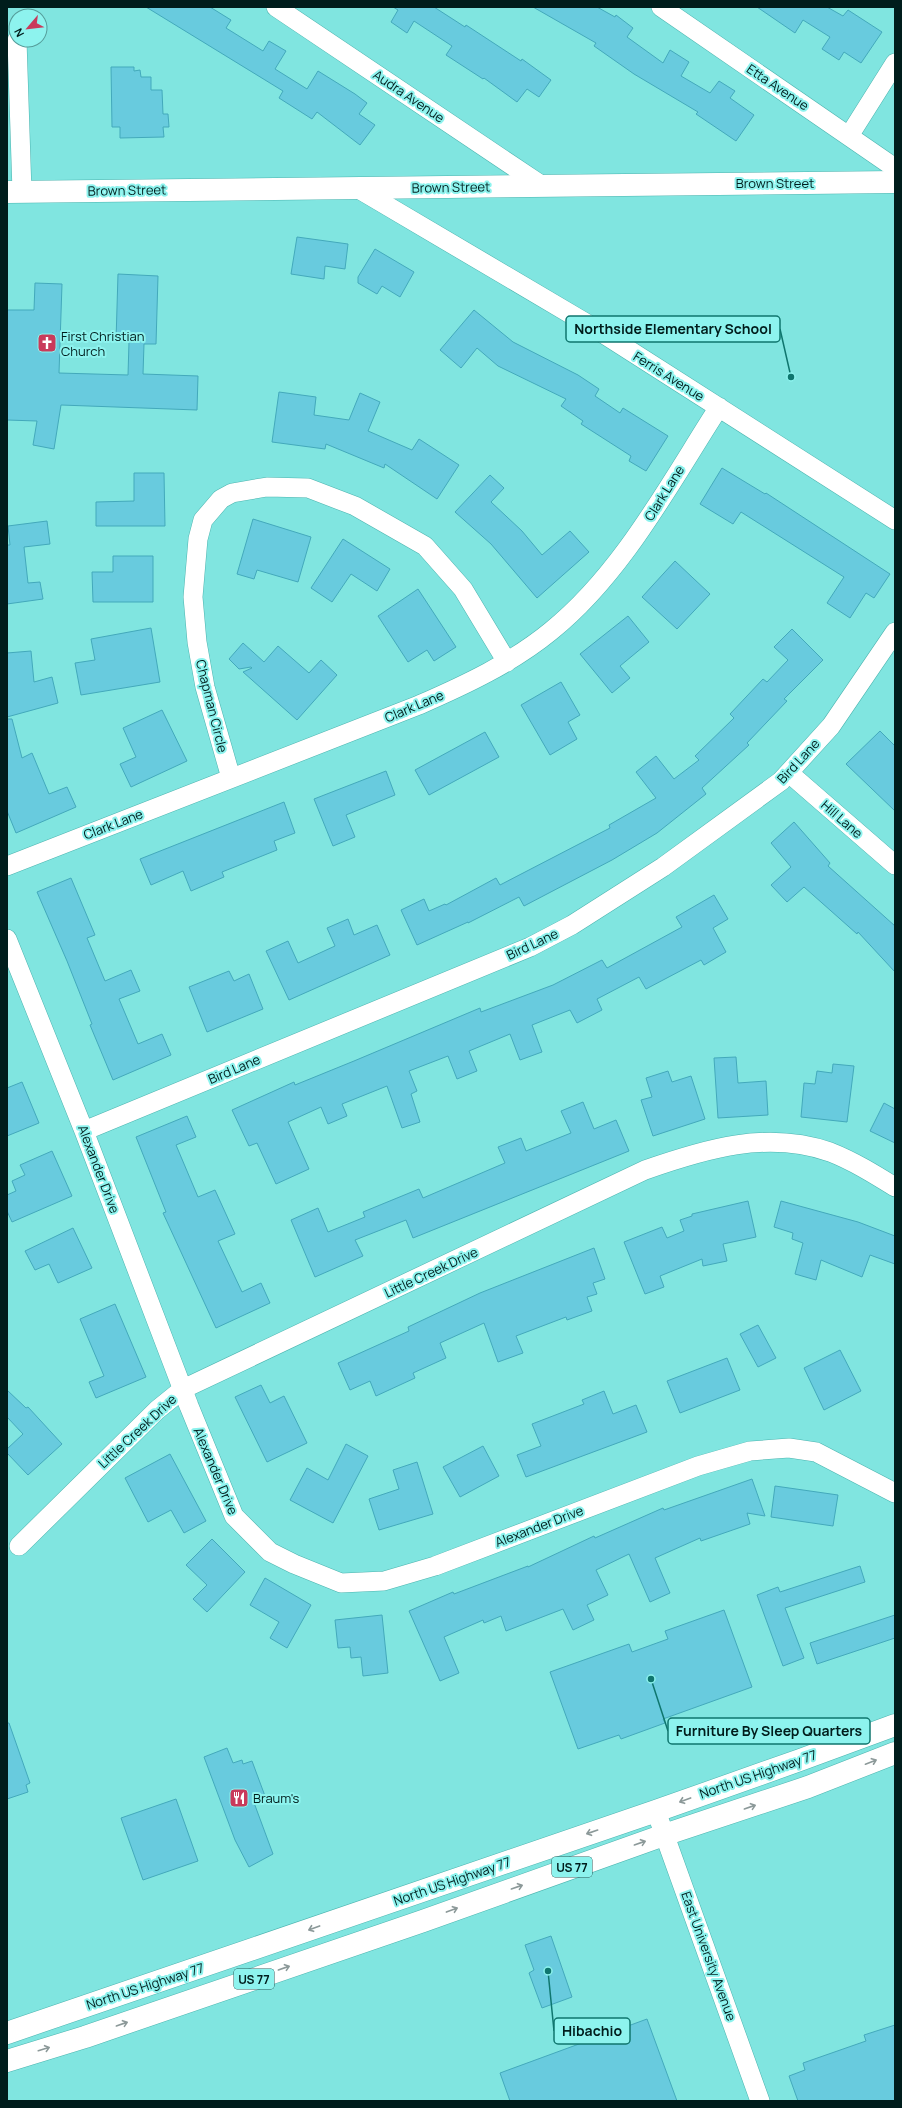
<svg xmlns="http://www.w3.org/2000/svg" width="902" height="2108" font-family="Manrope,sans-serif">
  <style>
    .building { fill: #68cbde; stroke: #43a9bb }
    .lines { fill: none; stroke-linecap: round; stroke-linejoin: round }
    .minor-casing { stroke: #4bb4af; stroke-width: 20 }
    .major-casing { stroke: #4bb4af; stroke-width: 23 }
    .minor { stroke: #fff; stroke-width: 19 }
    .major { stroke: #fff; stroke-width: 22 }
    .oneway { stroke: #8c9999 }
    .labels { text-anchor: middle; dominant-baseline: central; stroke-width: 4; stroke-linejoin: round; paint-order: stroke }
    .shield { fill: #8df3ee; stroke: #2a5d5b; stroke-width: 1 }
    .shield-label { font-size: 12px; font-weight: bold; fill: #001d1c }
    .street-label { font-size: 13px; fill: #001d1c; stroke: #8df3ee }
    .poi-label { font-size: 13px; fill: #001d1c; stroke: #8df3ee; text-anchor: start }
    .leader { fill: none; stroke: #0f766e; stroke-width: 1.5 }
    .callout-dot { fill: #0f766e; stroke: #8df3ee; stroke-width: 1.5 }
    .callout { fill: #8df3ee; stroke: #0f766e; stroke-width: 1.5 }
    .callout-label { font-size: 14px; text-anchor: middle; font-weight: bold; fill: #001d1c }
  </style>
  <rect width="100%" height="100%" fill="#80e5e0"/>
  <path class="building" d="M146,7H210L231,20L226,28L263,51L269,41L286,51L275,69L307,89L318,71L355,94L367,103L359,114L375,125L360,145L317,112L312,119L279,98L283,91Z
    M393,7H434L465,27L466,25L521,61L522,59L551,80L539,97L527,89L517,102L484,78L483,79L446,55L452,46L414,21L407,33L391,22L398,10Z
    M533,7H597L615,17L616,15L633,28L627,37L663,63L670,50L689,62L681,76L710,93L719,81L735,91L730,98L754,115L736,141L696,114L698,112L634,74L594,46L596,43Z
    M757,7H827L843,16L848,10L882,32L861,63L844,52L839,60L822,49L830,37L803,20L795,33Z
    M111,67H134V71L140,70L141,77H151V90H162L163,114H168L169,127H163L164,137L120,138V127H112Z
    M297,237L348,244L345,269L325,266L324,279L291,274Z
    M375,249L414,272L400,297L382,286L377,294L358,283V277Z
    M118,274L158,276L156,344H144L143,374L198,376L197,410L61,405L54,449L33,445L37,421L7,420V310H34L35,283L62,284L59,373L128,375L129,342L116,341Z
    M474,310L513,342L578,375L599,389L595,396L620,413L623,408L668,436L646,471L629,461L631,456L581,424L583,421L561,406L566,399L498,366L477,348L461,368L440,350Z
    M279,392L316,397L314,415L349,420L360,393L380,402L368,431L412,450L419,439L459,465L437,499L385,464L384,468L326,444L325,449L272,442Z
    M722,468L765,494L766,493L890,574L874,598L866,593L850,618L827,603L844,577L741,512L733,524L700,504Z
    M134,473H164L165,526H96V502L134,501Z
    M490,475L504,488L491,502L522,531L542,555L570,531L589,552L537,598L491,544L455,512Z
    M253,519L311,537L298,582L257,570L254,579L237,574Z
    M47,521L50,544L24,547L28,583L40,582L43,599L7,604V545H10L8,526Z
    M343,539L390,569L377,591L351,574L332,602L311,588Z
    M113,556H153V602H93L92,572H113Z
    M675,561L710,594L677,629L642,597Z
    M418,589L456,647L434,661L427,650L408,662L378,616Z
    M628,616L649,642L620,666L630,678L612,693L580,654Z
    M151,628L160,682L81,695L75,663L95,660L91,639Z
    M792,629L823,660L784,699L787,701L747,743L749,745L702,788L706,794L657,833L612,860L524,906L519,897L468,923V922L417,945L401,910L424,899L429,911L445,904L446,905L496,878L500,885L610,828L609,825L656,798L636,772L656,756L674,779L699,760L695,756L734,718L730,714L763,679L767,682L788,660L774,647Z
    M243,643L264,662L278,646L309,673L321,660L337,675L297,720L243,672L252,668L251,667L239,669L229,659Z
    M31,651L34,682L52,677L58,703L7,717V653Z
    M561,682L580,715L568,722L577,739L550,755L521,705Z
    M162,710L187,761L131,787L120,764L136,757L123,728Z
    M7,719H12L22,758L32,753L49,794L67,787L76,807L16,833L7,811Z
    M880,731L895,746V811L846,764Z
    M485,732L499,757L429,795L415,770Z
    M386,771L395,795L346,815L355,837L333,846L314,799Z
    M284,802L295,833L274,841L277,850L222,872L224,877L191,891L183,871L151,885L140,859Z
    M794,822L830,863L828,866L895,926V972L858,932L857,934L804,887L787,902L771,885L791,867L771,843Z
    M71,878L95,935L87,938L105,981L131,970L140,991L119,999L138,1044L162,1034L171,1055L113,1080L90,1025L92,1024L67,961L37,892Z
    M714,895L728,919L713,928L726,952L704,965L701,960L646,989L639,977L597,999L602,1010L577,1023L570,1010L532,1025L542,1052L520,1060L510,1034L469,1051L477,1071L457,1079L448,1056L409,1071L417,1091L411,1094L420,1122L402,1128L387,1086L342,1104L347,1116L328,1124L321,1107L288,1122L309,1169L276,1184L257,1143L249,1146L232,1110L294,1082L295,1085L354,1061L480,1008L481,1012L553,985L602,960L607,968L682,927L676,917Z
    M348,919L354,935L377,925L390,955L289,1000L266,951L288,941L298,963L335,946L327,928Z
    M229,971L234,981L249,974L263,1009L207,1032L189,987Z
    M736,1057L738,1083L766,1081L768,1115L718,1118L714,1058Z
    M833,1064L854,1066L847,1122L801,1117L804,1083L815,1084L817,1071L832,1073Z
    M668,1071L672,1082L691,1076L705,1119L653,1136L641,1100L652,1097L646,1078Z
    M22,1082L39,1123L7,1136V1088Z
    M583,1102L594,1129L616,1120L629,1151L413,1238L406,1220L355,1240L363,1256L315,1277L291,1220L318,1208L328,1232L365,1217L363,1212L419,1189L423,1198L505,1163L498,1147L521,1138L526,1151L571,1133L561,1111Z
    M884,1103L895,1109V1143L870,1131Z
    M187,1116L196,1137L176,1145L198,1197L215,1190L235,1234L218,1241L242,1292L261,1283L270,1303L216,1328L163,1213L166,1212L136,1137Z
    M52,1151L72,1196L12,1222L7,1211V1195L16,1191L12,1181L25,1175L20,1165Z
    M748,1201L756,1237L723,1244L727,1261L703,1266L702,1259L660,1276L664,1287L645,1294L624,1242L662,1227L667,1238L684,1231L680,1220L692,1216V1214Z
    M781,1201L858,1222L895,1236V1264L870,1255L862,1277L821,1260L816,1280L795,1274L803,1243L792,1239L793,1233L774,1227Z
    M73,1228L92,1268L58,1283L49,1264L35,1270L25,1251Z
    M594,1248L605,1279L593,1283L597,1294L587,1297L592,1311L567,1320L566,1317L516,1336L523,1353L498,1362L484,1323L440,1343L446,1358L413,1373L415,1378L376,1396L370,1381L350,1390L338,1363L409,1331L408,1327L480,1293Z
    M115,1304L146,1377L96,1398L89,1382L104,1376L80,1319Z
    M758,1325L776,1358L758,1367L740,1334Z
    M840,1350L861,1391L824,1410L804,1368Z
    M727,1358L740,1390L680,1413L667,1381Z
    M261,1385L270,1403L284,1396L307,1443L267,1462L235,1397Z
    M7,1390L26,1408L28,1407L62,1444L28,1475L7,1453V1449L23,1434L7,1417Z
    M604,1391L613,1414L636,1405L647,1432L526,1477L517,1455L541,1446L532,1424L584,1404L582,1400Z
    M346,1444L368,1456L333,1523L290,1500L307,1468L328,1480Z
    M483,1446L499,1476L460,1497L443,1467Z
    M170,1454L206,1521L184,1533L171,1510L148,1522L125,1478Z
    M417,1462L433,1514L379,1530L369,1499L399,1489L393,1470Z
    M752,1479L765,1516L747,1513L750,1524L701,1541L700,1538L655,1558L670,1593L650,1602L629,1554L596,1570L608,1595L587,1605L594,1620L573,1630L563,1609L506,1631L501,1616L484,1623L483,1620L444,1637L459,1673L440,1681L409,1611L453,1592L454,1594L528,1566V1567L594,1536L595,1538L663,1508L664,1510Z
    M775,1486L838,1495L833,1526L771,1517Z
    M212,1539L245,1572L207,1612L193,1599L207,1585L186,1565Z
    M860,1566L865,1582L785,1608L804,1658L783,1666L757,1595L778,1587L780,1592Z
    M265,1578L311,1605L287,1648L270,1638L279,1622L250,1605Z
    M724,1610L752,1687L663,1719L665,1723L621,1739L619,1735L578,1749L550,1672L629,1644L632,1652L668,1639L665,1631Z
    M382,1615L388,1673L363,1676L361,1657L351,1658L350,1647L338,1648L335,1620Z
    M895,1615V1638L817,1664L810,1643Z
    M7,1723H9L30,1783L26,1785L28,1792L7,1799Z
    M227,1748L233,1763L242,1760L243,1764L252,1761L265,1796L253,1800L273,1854L249,1867L235,1840L204,1757Z
    M176,1799L198,1861L143,1880L121,1818Z
    M551,1936L572,1997L542,2008L529,1973L534,1970L525,1945Z
    M647,2019L677,2101H510L500,2073Z
    M895,2025V2101H798L789,2076L805,2070L803,2063L866,2041L864,2035Z"/>
  <g class="lines">
    <defs>
      <path id="minor" d="M276,7L541,185
        M661,7L895,168
        M17,40L22,192
        M849,136L895,63
        M357,188L596,329L895,520
        M789,773L895,865
        M231,778L205,687L197,642L193,597L198,539L203,520L221,499L232,493L267,487L308,488L355,506L425,546L463,589L507,662
        M7,866L419,705C465,685 512,663 551,631C622,574 670,483 719,407
        M7,939L84,1131L189,1406L234,1516L270,1552L294,1564L341,1583L384,1581L435,1566L698,1466L750,1451L789,1448L816,1452L895,1493
        M84,1131L530,947L572,925L663,867L781,781L831,726L895,632
        M19,1546L157,1410L183,1389L645,1170C705,1149 767,1130 830,1152C853,1161 874,1174 895,1187
        M656,1811L760,2101"/>
      <path id="major" d="M7,192L895,182
        M7,2033L656,1811L800,1760L895,1725
        M7,2061L85,2037L423,1921L664,1835L808,1787L895,1753"/>
    </defs>
    <use href="#minor" class="minor-casing"/>
    <use href="#major" class="major-casing"/>
    <use href="#minor" class="minor"/>
    <use href="#major" class="major"/>
  </g>
  <defs><path id="oneway-shaft" d="M-6 0H5M1.5-3L5.5 0L1.5 3" fill="none" stroke-width="1.6" stroke-linecap="round" stroke-linejoin="round"/></defs>
  <g class="oneway">
    <use href="#oneway-shaft" transform="translate(871 1762) rotate(-21)"/>
    <use href="#oneway-shaft" transform="translate(685 1800) rotate(160)"/>
    <use href="#oneway-shaft" transform="translate(750 1807) rotate(-19)"/>
    <use href="#oneway-shaft" transform="translate(592 1832) rotate(161)"/>
    <use href="#oneway-shaft" transform="translate(640 1843) rotate(-19)"/>
    <use href="#oneway-shaft" transform="translate(517 1887) rotate(-19)"/>
    <use href="#oneway-shaft" transform="translate(452 1910) rotate(-20)"/>
    <use href="#oneway-shaft" transform="translate(314 1928) rotate(160)"/>
    <use href="#oneway-shaft" transform="translate(284 1968) rotate(-19)"/>
    <use href="#oneway-shaft" transform="translate(122 2024) rotate(-19)"/>
    <use href="#oneway-shaft" transform="translate(44 2049) rotate(-17)"/>
  </g>
  <defs>
    <symbol id="church-square" viewBox="-11 -11 22 22"><rect x="-9" y="-9" width="18" height="18" rx="4" fill="#c93a5b" stroke="#8df3ee"/><path d="M-1.2-6h2.4v3.5h3.3v2.4h-3.3V6h-2.4V-.1h-3.3v-2.4h3.3Z" fill="#fff"/></symbol>
    <symbol id="restaurant-square" viewBox="-11 -11 22 22"><rect x="-9" y="-9" width="18" height="18" rx="4" fill="#c93a5b" stroke="#8df3ee"/><path d="M-5-6h1v4h1v-4h1v4h1v-4h1v5L-1.5 .5V6h-2V.5L-5-1ZM5-6V6H3V1.5H1.5Q1.5-4 5-6Z" fill="#fff"/></symbol>
  </defs>
  <g fill-rule="evenodd">
    <use href="#church-square" x="36" y="332" width="22" height="22"/>
    <use href="#restaurant-square" x="228" y="1787" width="22" height="22"/>
  </g>
  <g class="labels">
    <g class="shield">
      <rect x="552" y="1857" width="40" height="20" rx="3"/>
      <rect x="234" y="1969" width="40" height="20" rx="3"/>
    </g>
    <g class="shield-label">
      <text x="572" y="1867">US 77</text>
      <text x="254" y="1979">US 77</text>
    </g>
    <g class="street-label">
      <text transform="translate(778 87) rotate(34)">Etta Avenue</text>
      <text transform="translate(409 96) rotate(34)">Audra Avenue</text>
      <text x="775" y="183">Brown Street</text>
      <text transform="translate(451 187) rotate(-1)">Brown Street</text>
      <text transform="translate(127 190) rotate(-1)">Brown Street</text>
      <text transform="translate(669 376) rotate(32)">Ferris Avenue</text>
      <text transform="translate(664 493) rotate(-58)">Clark Lane</text>
      <text transform="translate(212 706) rotate(76)">Chapman Circle</text>
      <text transform="translate(414 706) rotate(-23)">Clark Lane</text>
      <text transform="translate(798 761) rotate(-47)">Bird Lane</text>
      <text transform="translate(842 819) rotate(41)">Hill Lane</text>
      <text transform="translate(113 824) rotate(-21)">Clark Lane</text>
      <text transform="translate(532 944) rotate(-25)">Bird Lane</text>
      <text transform="translate(234 1069) rotate(-23)">Bird Lane</text>
      <text transform="translate(99 1169) rotate(69)">Alexander Drive</text>
      <text transform="translate(431 1272) rotate(-25)">Little Creek Drive</text>
      <text transform="translate(137 1431) rotate(-43)">Little Creek Drive</text>
      <text transform="translate(216 1471) rotate(67)">Alexander Drive</text>
      <text transform="translate(539 1526) rotate(-21)">Alexander Drive</text>
      <text transform="translate(758 1774) rotate(-19)">North US Highway 77</text>
      <text transform="translate(452 1881) rotate(-19)">North US Highway 77</text>
      <text transform="translate(709 1956) rotate(70)">East University Avenue</text>
      <text transform="translate(145 1986) rotate(-18)">North US Highway 77</text>
    </g>
    <g class="poi-label">
      <text x="61" y="336">First Christian<tspan x="61" dy="15">Church</tspan></text>
      <text x="253" y="1798">Braum's</text>
    </g>
  </g>
  <path class="leader" d="M791 377L780 329M651 1679L668 1731M548 1971L554 2031"/>
  <g class="callout-dot">
    <circle cx="791" cy="377" r="4"/>
    <circle cx="651" cy="1679" r="4"/>
    <circle cx="548" cy="1971" r="4"/>
  </g>
  <g class="callout">
    <rect x="566" y="316" width="214" height="26" rx="4"/>
    <rect x="668" y="1718" width="202" height="26" rx="4"/>
    <rect x="554" y="2018" width="76" height="26" rx="4"/>
  </g>
  <g class="callout-label">
    <text x="673" y="334">Northside Elementary School</text>
    <text x="769" y="1736">Furniture By Sleep Quarters</text>
    <text x="592" y="2036">Hibachio</text>
  </g>
  <rect width="902" height="2108" fill="none" stroke="#001d1c" stroke-width="16"/>
  <g transform="translate(28 28) rotate(242)"><circle r="19" fill="#8df3ee" stroke="#559d9a"/>
  <path d="M0-3L7 15L0 10L-7 15Z" fill="#c93a5b"/>
  <text y="-6" font-size="11" font-weight="bold" text-anchor="middle" fill="#001d1c">N</text>
  </g>
</svg>
